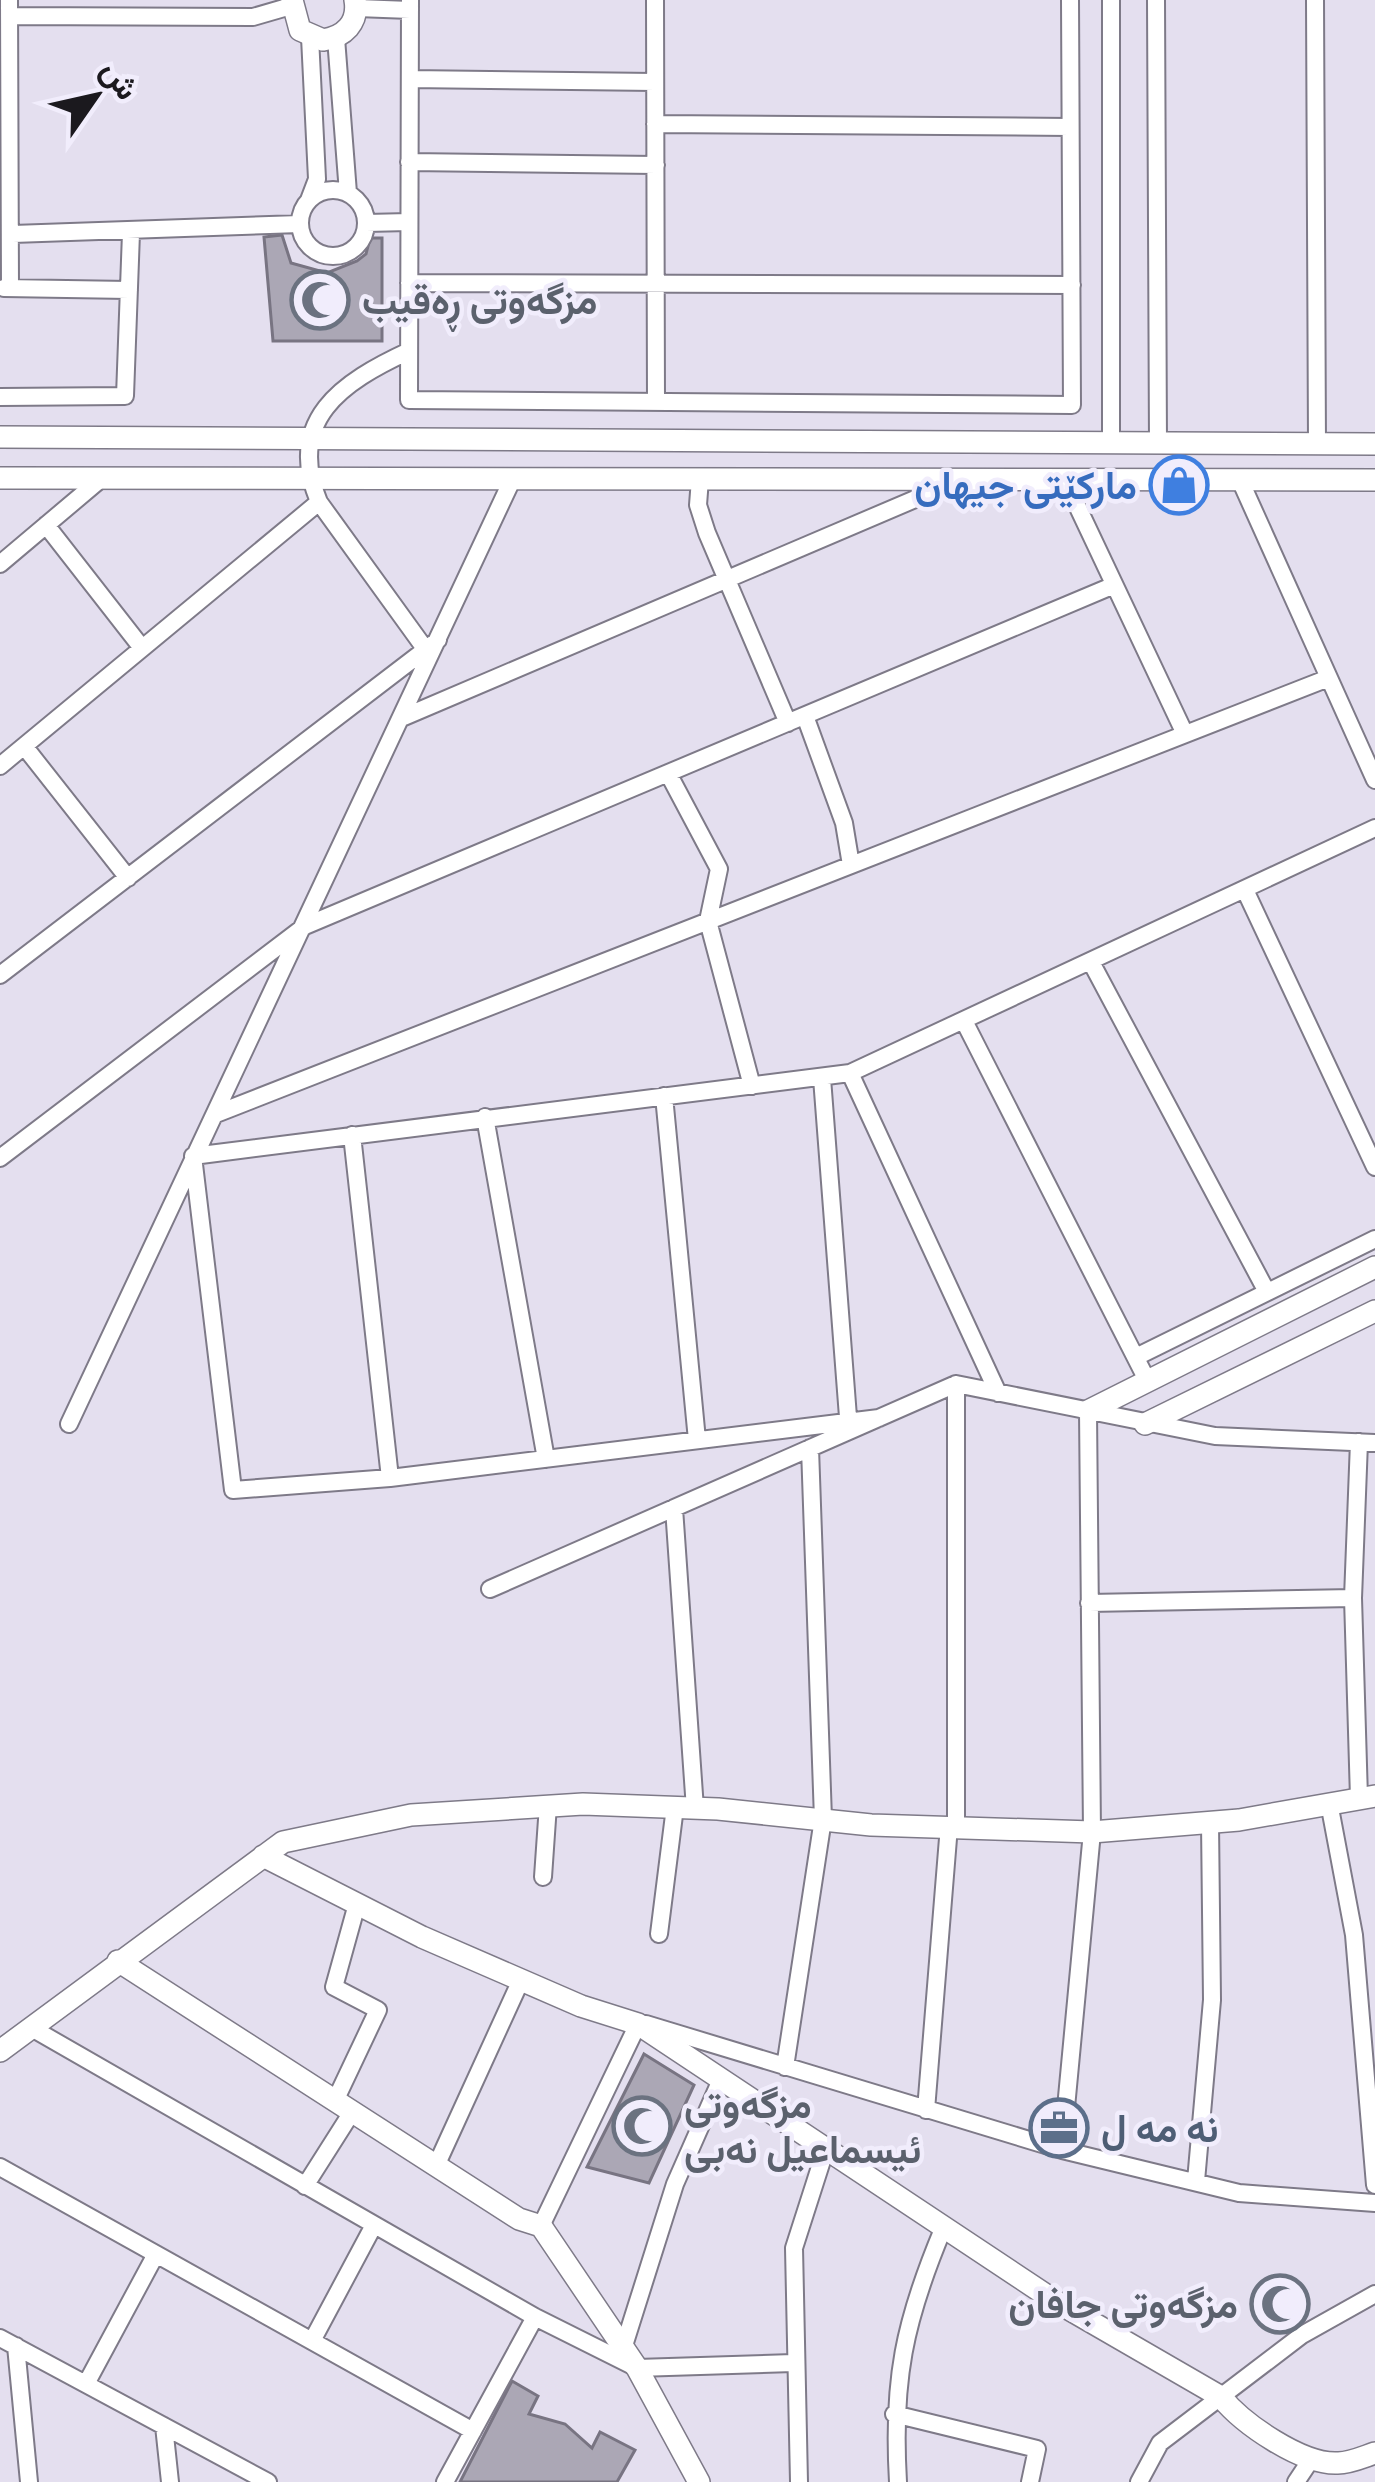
<svg xmlns="http://www.w3.org/2000/svg" width="1375" height="2482" font-family="Cabin,Vazirmatn,sans-serif">
  <style>
    .building { fill: #aba7b5; stroke: #787482; stroke-width: 3 }
    .lines { fill: none; stroke-linecap: round; stroke-linejoin: round }
    .minor-casing { stroke: #7e7a88; stroke-width: 20 }
    .tertiary-casing { stroke: #7e7a88; stroke-width: 24 }
    .minor { stroke: #fff; stroke-width: 16 }
    .tertiary { stroke: #fff; stroke-width: 21 }
    .labels { text-anchor: middle; dominant-baseline: central; stroke-width: 9; stroke-linejoin: round; paint-order: stroke }
    .worship-label { font-size: 39px; font-weight: bold; fill: #5b616d; stroke: #f1edfc; text-anchor: start }
    .shop-label { font-size: 39px; font-weight: bold; fill: #366cbe; stroke: #f1edfc; text-anchor: end }
    .service-label { font-size: 39px; font-weight: bold; fill: #4e5e75; stroke: #f1edfc; text-anchor: start }
  </style>
  <rect width="100%" height="100%" fill="#e4dfef"/>
  <path class="building" d="M282,235L291,263L327,273L357,261L366,254L370,238H382V341H273L264,237Z
    M644,2054L694,2085L649,2183L587,2167Z
    M1286,2277L1305,2317L1272,2329L1256,2290Z
    M512,2381L538,2396L529,2414L565,2424L592,2448L600,2432L635,2450L617,2482H460Z"/>
  <g class="lines">
    <defs>
      <path id="minor" d="M9,0L10,288
        M410,0L409,400L1072,405L1070,0
        M655,0L656,402
        M1156,0L1158,443
        M1315,0L1317,444
        M357,8L410,10
        M9,16L253,17L291,6
        M336,38L348,193
        M410,79L655,82
        M655,124L1070,127
        M409,162L656,165
        M300 223a33 33 0 1 1 66 0a33 33 0 1 1-66 0Z
        M309,200L317,179L310,37
        M366,223L409,222
        M13,234L300,224
        M409,283L1072,285
        M4,288L129,290
        M409,351C342,382 285,420 319,502L426,650
        M0,397L125,396L131,233
        M1111,443V0
        M700,479L698,505L707,533L788,723
        M1065,480L1185,734
        M1240,480L1375,780
        M46,525L142,648
        M0,564L102,478
        M805,716L844,823L851,865
        M404,717L955,482
        M24,746L128,878
        M0,766L319,502
        M668,773L719,869L708,921L752,1086
        M1245,890L1375,1167
        M1091,962L1267,1292
        M0,975L438,640
        M964,1021L1147,1380
        M850,1073L998,1393
        M822,1078L849,1430
        M664,1096L697,1440
        M216,1114L1326,679
        M485,1117L546,1459
        M352,1135L390,1478
        M0,1158L305,926L1112,586
        M1136,1357L1375,1239
        M956,1384V1828
        M879,1418L390,1478L233,1490L193,1156L850,1073L1375,828
        M69,1424L513,478
        M674,1508L695,1809
        M490,1589L956,1384L1215,1436L1375,1443
        M1089,1603L1353,1598
        M1359,1798L1353,1598L1359,1442
        M1330,1808L1354,1935L1375,2185
        M543,1877L548,1805
        M659,1934L675,1807
        M646,2024L1062,2150L1239,2193L1375,2203
        M30,2027L535,2317L637,2368L793,2363
        M785,2067L823,1819L810,1448
        M335,2101L378,2010L334,1987L357,1904
        M926,2110L949,1826
        M1062,2150L1092,1832L1088,1411
        M436,2166L521,1980
        M0,2167L473,2431
        M1196,2181L1212,2000L1210,1823
        M305,2186L352,2112
        M541,2226L638,2024
        M0,2338L268,2482
        M312,2341L374,2225
        M16,2346L29,2482
        M622,2352L675,2184L720,2082
        M86,2384L156,2254
        M894,2414L1037,2449L1030,2482
        M164,2426L170,2482
        M445,2482L535,2317
        M799,2482L794,2248L827,2145
        M898,2482C892,2381 904,2322 943,2229
        M1139,2482L1160,2443L1302,2335L1375,2294
        M1296,2482L1312,2458"/>
      <path id="tertiary" d="M292,0L300,30L323,40C344,37 359,23 355,0
        M0,437L1375,444
        M0,478L1375,480
        M1088,1411L1375,1267
        M1145,1424L1375,1311
        M263,1856L422,1937L581,2006L638,2024L1055,2301L1221,2397C1243,2424 1302,2465 1338,2463C1350,2463 1363,2457 1375,2453
        M118,1961L519,2219L541,2226L637,2368L699,2482
        M0,2051L283,1842L411,1815L583,1804L718,1809L871,1825L1092,1832L1239,1820L1375,1796"/>
    </defs>
    <use href="#minor" class="minor-casing"/>
    <use href="#tertiary" class="tertiary-casing"/>
    <use href="#minor" class="minor"/>
    <use href="#tertiary" class="tertiary"/>
  </g>
  <defs>
    <symbol id="mosque-ring" viewBox="-11 -11 22 22"><circle r="9.5" fill="#f1edfc" stroke="#6b7280" stroke-width="1.5"/><path d="M3.5-4.9A6 6 0 1 0 3.5 4.9A5 5 0 1 1 3.5-4.9Z" fill="#6b7280"/></symbol>
    <symbol id="shop-ring" viewBox="-11 -11 22 22"><circle r="9.5" fill="#f1edfc" stroke="#3f7fe0" stroke-width="1.5"/><path d="M-5-2.5h2.3a2.7 3.5 0 0 1 5.4 0H5L5.5 6h-11ZM-1.5-2.5h3a1.5 2.3 0 0 0-3 0Z" fill="#3f7fe0"/></symbol>
    <symbol id="office-ring" viewBox="-11 -11 22 22"><circle r="9.5" fill="#f1edfc" stroke="#5c6f8a" stroke-width="1.5"/><path d="M-6-3h4V-5.5h4V-3h4V5H-6ZM-1-4.5V-3h2v-1.5ZM-6 0V1H6V0Z" fill="#5c6f8a"/></symbol>
  </defs>
  <g fill-rule="evenodd">
    <use href="#mosque-ring" x="287" y="267" width="66" height="66"/>
    <use href="#shop-ring" x="1146" y="452" width="66" height="66"/>
    <use href="#mosque-ring" x="609" y="2093" width="66" height="66"/>
    <use href="#office-ring" x="1026" y="2095" width="66" height="66"/>
    <use href="#mosque-ring" x="1247" y="2271" width="66" height="66"/>
  </g>
  <g class="labels">
    <g class="worship-label">
      <text x="362" y="300">مزگەوتی ڕەقیب</text>
      <text x="684" y="2104">مزگەوتی<tspan x="684" dy="45">ئیسماعیل نەبی</tspan></text>
      <text x="1238" y="2304" text-anchor="end">مزگەوتی جافان</text>
    </g>
    <g class="shop-label">
      <text x="1137" y="485">مارکێتی جیهان</text>
    </g>
    <g class="service-label">
      <text x="1101" y="2128">نه مه ل</text>
    </g>
  </g>
  <g transform="translate(96 96) rotate(56)" stroke="#f1edfc" stroke-width="9" paint-order="stroke">
  <path d="M0-9L21 45L0 30L-21 45Z" fill="#1b191e"/>
  <text y="-18" font-size="33" font-weight="bold" text-anchor="middle" fill="#1b191e">ش</text>
  </g>
</svg>
